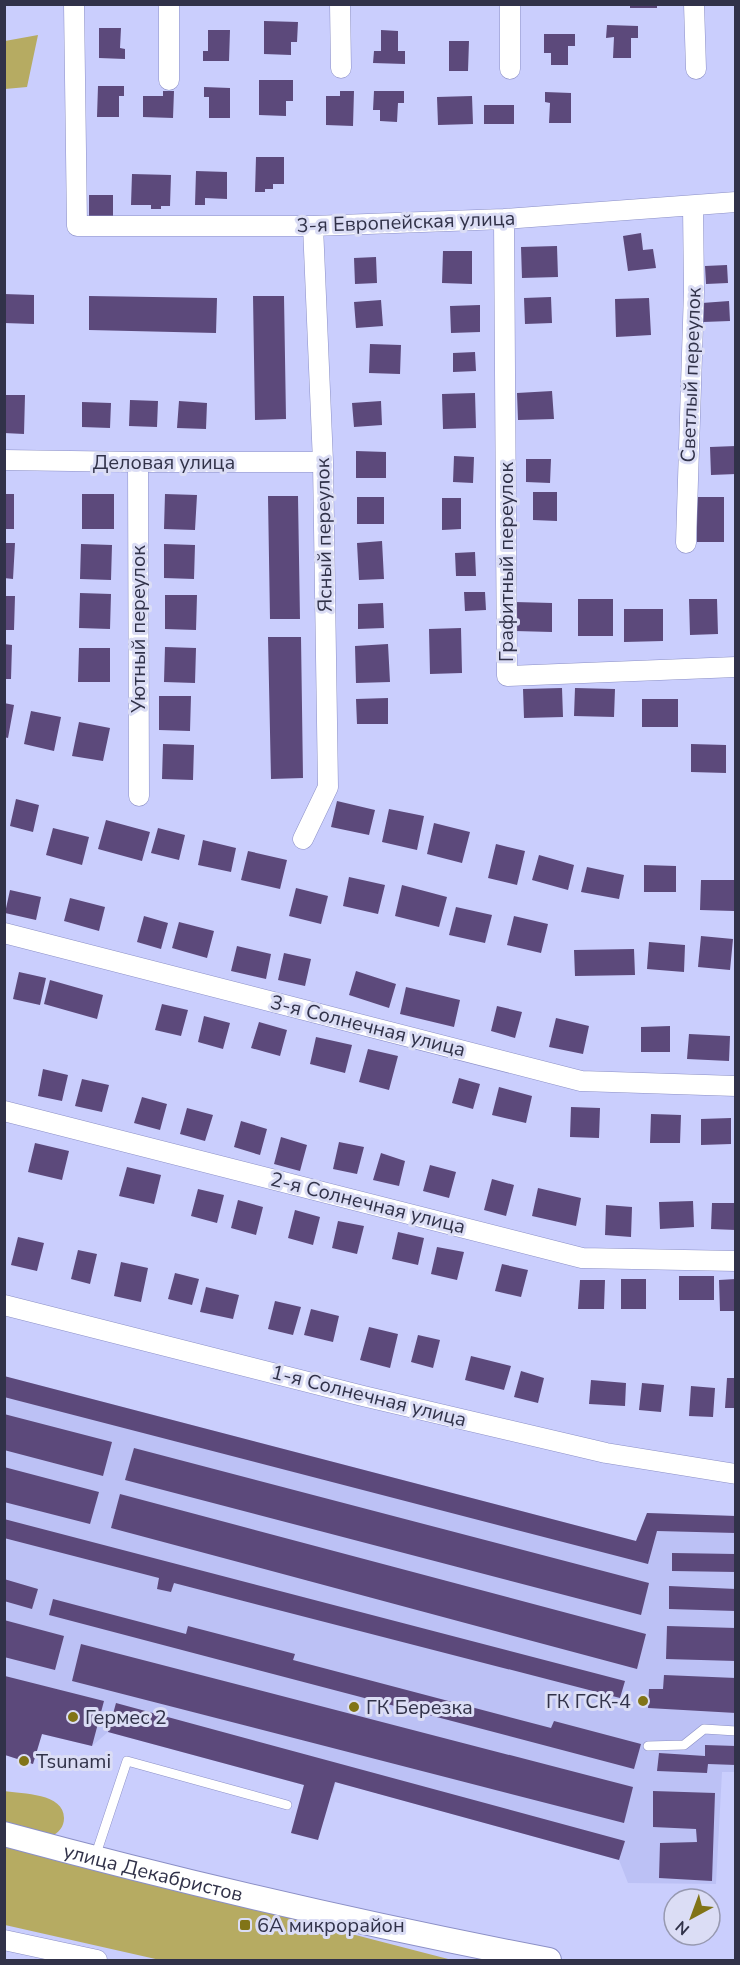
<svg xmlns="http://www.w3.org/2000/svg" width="740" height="1965" font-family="'Nunito Sans',sans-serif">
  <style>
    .built { fill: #bcc1f5 }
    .green { fill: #b6ab62 }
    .building { fill: #5c497b }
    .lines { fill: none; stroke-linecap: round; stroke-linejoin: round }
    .service-casing { stroke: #8b8fc6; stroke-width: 10 }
    .minor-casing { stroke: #8b8fc6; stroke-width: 21 }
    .tertiary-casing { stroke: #8b8fc6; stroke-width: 26 }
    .service { stroke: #fff; stroke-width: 9 }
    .minor { stroke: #fff; stroke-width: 20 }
    .tertiary { stroke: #fff; stroke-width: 24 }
    .poi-dot { fill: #817417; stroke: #dbddf5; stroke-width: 2 }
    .labels { text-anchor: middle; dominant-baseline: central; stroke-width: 6; stroke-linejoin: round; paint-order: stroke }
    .street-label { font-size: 20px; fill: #313249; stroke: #dbddf5 }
    .poi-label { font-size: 20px; fill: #313249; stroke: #dbddf5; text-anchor: start }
  </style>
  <rect width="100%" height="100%" fill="#cacefd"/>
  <path class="built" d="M4,1376L636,1541L647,1513L735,1516V1772H722L716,1884L628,1883L619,1860L336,1782L333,1793L108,1732L92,1746L42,1734L33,1764L5,1755Z"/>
  <path class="green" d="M38,35L27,87L5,89V41Z
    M4,1791C23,1794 64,1793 64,1818C64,1827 59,1832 51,1837L5,1825Z
    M4,1844L452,1960H160L5,1925Z"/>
  <path class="building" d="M630,4H657V8H630Z
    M264,21L298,22L297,42H291V55L264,54Z
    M607,25L638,26V38H631V58H613L614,37L606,38Z
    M99,28H121L120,48L125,49V59L99,58Z
    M208,30H230L229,61H203V51H208Z
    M381,30L398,31V51H405V64L373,63L374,51H381Z
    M544,34H575V46H568V65H551V53H544Z
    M449,41H469L468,71H449Z
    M259,80H293V101H286V116L259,115Z
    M98,86H124V96H119V117H97Z
    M204,87L230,88V118H209V97H204Z
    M163,91H174L173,118L143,117V96H163Z
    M340,91H354L353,126L326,125V96H340Z
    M374,91H404V103H398L397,122L380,121V110H373Z
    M545,92L571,93V123H549L550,103L545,102Z
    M472,96L473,124L438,125L437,97Z
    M484,105H514V124H484Z
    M256,157H284V184H273V189H265V192H255Z
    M196,171L227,172V199L205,198V205H195Z
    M132,174L171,175L170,206H161V209H151V205H131Z
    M89,195H113V218H89Z
    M641,233L643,250L653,249L656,268L628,271L623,236Z
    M557,246L558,277L522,278L521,247Z
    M443,251H472V284L442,283Z
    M376,257L377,283L355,284L354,258Z
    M727,265L728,283L706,284L705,266Z
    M4,294L34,295V324L4,323Z
    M89,296L217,298L216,333L89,330Z
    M253,296H284L286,419L255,420Z
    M551,297L552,323L525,324L524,298Z
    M649,298L651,335L616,337L615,299Z
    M381,300L383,326L356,328L354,302Z
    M729,301L730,321L703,322L702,303Z
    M480,305V332L451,333L450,306Z
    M370,344L401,345L400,374L369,373Z
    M475,352L476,371L453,372V353Z
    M552,391L554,419L518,420L517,393Z
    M475,393L476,428L443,429L442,394Z
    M4,395H25L24,434L4,433Z
    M130,400L158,401L157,427L129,426Z
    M179,401L207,403L206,429L177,428Z
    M381,401L382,425L354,427L352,403Z
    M82,402L111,403L110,428L82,427Z
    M736,446V474L711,475L710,447Z
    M356,451L386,452V478H356Z
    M454,456L474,457L473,483L453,482Z
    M526,459H551L550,483L526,482Z
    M533,492H557V521L533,520Z
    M4,494H14V529H4Z
    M82,494H114V529H82Z
    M165,494L197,495L195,530L164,529Z
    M268,496H298L300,619H270Z
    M357,497H384V524H357Z
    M697,497H724V542H697Z
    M442,498H461V529L442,530Z
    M382,541L384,579L359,580L357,543Z
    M4,543H15L13,579L4,578Z
    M81,544L112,545L111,580L80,579Z
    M164,544L195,545L194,579L164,578Z
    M475,552L476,576H456L455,553Z
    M464,592H485L486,610L465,611Z
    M80,593L111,594L110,629L79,628Z
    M165,595H197L196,630L165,629Z
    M4,596H15L14,630H4Z
    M578,599H613V636H578Z
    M689,599H717L718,634L690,635Z
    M515,602L552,603V632L515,631Z
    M383,603L384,628L358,629V604Z
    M624,609H663V641L624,642Z
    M461,628L462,673L430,674L429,629Z
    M268,637H301L303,778L271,779Z
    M4,644L12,645L11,679H4Z
    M388,644L390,682L356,683L355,646Z
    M165,647L196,648L195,683L164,682Z
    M79,648H110V682H78Z
    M562,688L563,717L524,718L523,689Z
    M575,688L615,689L614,717L574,716Z
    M159,696H191L190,731L159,730Z
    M388,698V724H357L356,699Z
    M642,699H678V727H642Z
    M4,703L14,705L8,738L4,737Z
    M31,711L61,717L54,751L24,744Z
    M79,722L110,728L103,761L72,756Z
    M163,744L194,745L193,780L162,779Z
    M691,744L726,745V773L691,772Z
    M16,799L39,805L33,832L10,826Z
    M337,801L375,810L369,835L331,827Z
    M389,809L424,816L417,850L382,842Z
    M106,820L150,832L142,861L98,849Z
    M434,823L470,832L462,863L427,854Z
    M53,828L89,837L82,865L46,855Z
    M158,828L185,835L179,860L151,853Z
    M203,840L236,848L231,872L198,865Z
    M496,844L525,851L517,885L488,878Z
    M248,851L287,860L280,889L241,880Z
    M539,855L574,865L568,890L532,880Z
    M644,865L676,866V892H644Z
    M587,867L624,875L619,899L581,892Z
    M349,877L385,885L378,914L343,906Z
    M701,880H735L734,911L700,910Z
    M402,885L447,897L439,927L395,916Z
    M296,888L328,896L321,924L289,916Z
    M10,890L41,897L36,920L5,913Z
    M70,898L105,907L99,931L64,921Z
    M456,907L492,915L485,943L449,935Z
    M144,916L168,923L161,949L137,942Z
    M514,916L548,924L541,953L507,945Z
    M179,922L214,931L207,958L172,948Z
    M701,936L733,939L730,970L698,967Z
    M649,942L685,945L684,972L647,969Z
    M237,946L271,954L266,979L231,971Z
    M634,949L635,975L575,976L574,950Z
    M284,953L311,959L305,986L278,980Z
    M356,971L396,984L389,1008L349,995Z
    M19,972L46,978L40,1005L13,999Z
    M50,980L103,995L97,1019L44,1004Z
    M406,987L460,1000L454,1027L400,1014Z
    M162,1004L188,1010L181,1036L155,1030Z
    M497,1006L522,1012L515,1038L491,1031Z
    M204,1016L230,1023L223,1049L198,1042Z
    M556,1018L589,1026L583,1054L549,1047Z
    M259,1022L287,1030L280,1056L251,1048Z
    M670,1026V1052H641V1027Z
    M689,1034L730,1036L729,1061L687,1059Z
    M316,1037L352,1045L345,1073L310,1064Z
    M368,1049L398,1056L389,1090L359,1082Z
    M43,1069L68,1075L62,1101L38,1096Z
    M459,1078L480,1084L473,1109L452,1103Z
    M82,1079L109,1085L102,1112L75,1106Z
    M499,1087L532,1096L526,1123L492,1115Z
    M142,1097L167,1104L160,1130L134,1123Z
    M571,1107L600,1108L599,1138L570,1137Z
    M187,1108L213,1115L205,1141L180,1134Z
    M651,1114L681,1115L680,1143H650Z
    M731,1118V1144L701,1145V1119Z
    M241,1121L267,1129L260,1155L234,1147Z
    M281,1137L307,1145L300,1171L274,1164Z
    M339,1142L364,1147L357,1174L333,1169Z
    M35,1143L69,1151L62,1180L28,1172Z
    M381,1153L405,1161L399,1186L373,1180Z
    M430,1165L456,1172L449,1198L423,1191Z
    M127,1167L161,1175L154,1204L119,1196Z
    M492,1179L514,1185L506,1216L484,1210Z
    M538,1188L581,1198L576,1226L532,1216Z
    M198,1189L224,1195L217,1223L191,1216Z
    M238,1200L263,1207L256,1235L231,1228Z
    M693,1201L694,1227L660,1229L659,1202Z
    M712,1203H736V1230L711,1229Z
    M606,1205L632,1207L631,1237L605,1235Z
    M295,1210L320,1217L313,1245L288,1238Z
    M338,1221L364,1226L357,1254L332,1248Z
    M398,1232L424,1238L418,1265L392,1259Z
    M18,1237L44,1243L37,1271L11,1265Z
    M437,1247L464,1252L457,1280L431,1274Z
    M78,1250L97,1254L90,1284L71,1279Z
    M121,1262L148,1268L141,1302L114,1296Z
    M502,1264L528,1270L521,1297L495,1291Z
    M175,1273L199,1279L192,1305L168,1299Z
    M679,1276H714V1300H679Z
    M621,1279H646V1309H621Z
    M736,1279V1311H720L719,1280Z
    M580,1280H605L604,1309H578Z
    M206,1287L239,1295L233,1319L200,1312Z
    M275,1301L301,1307L293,1335L268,1329Z
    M311,1309L339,1316L333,1342L304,1335Z
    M369,1327L398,1334L390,1368L360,1360Z
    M418,1335L440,1340L433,1368L411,1362Z
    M471,1356L511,1366L504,1390L465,1380Z
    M521,1371L544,1378L538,1403L514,1397Z
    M4,1376L636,1541L647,1513L736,1516V1533L657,1531L648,1564L4,1397Z
    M727,1378H736V1408H725Z
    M591,1380L626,1383L625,1406L589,1404Z
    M642,1383L664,1385L661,1412L639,1410Z
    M691,1386L715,1388L713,1417L689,1416Z
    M4,1414L112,1442L103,1476L4,1450Z
    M134,1448L649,1583L641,1615L125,1480Z
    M4,1467L99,1492L90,1524L4,1502Z
    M120,1494L646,1634L637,1669L111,1528Z
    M4,1519L625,1681L620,1698L174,1583L171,1592L157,1589L159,1578L4,1538Z
    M672,1553L736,1554V1572L672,1571Z
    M4,1579L38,1589L32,1609L4,1601Z
    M669,1586L736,1589V1611L669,1609Z
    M53,1599L186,1634L188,1626L295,1654L293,1660L551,1728L554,1721L641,1744L634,1769L49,1615Z
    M4,1620L64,1636L55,1670L4,1657Z
    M667,1626L736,1628V1661L666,1659Z
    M81,1644L633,1787L624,1823L72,1681Z
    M664,1675L736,1678V1713L648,1708L649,1689H663Z
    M5,1676L104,1701L92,1746L42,1734L33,1764L5,1755Z
    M116,1703L625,1841L619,1860L335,1782L318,1840L291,1833L304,1785L108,1732Z
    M705,1745L736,1746V1765L708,1764L707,1773L657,1771L659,1753L705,1756Z
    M653,1791L715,1793L712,1881L659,1878L660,1843L697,1842L696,1829L653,1827Z"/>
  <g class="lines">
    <defs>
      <path id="service" d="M648,1746L684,1745L704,1729L736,1731
        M95,1857L127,1761L287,1805"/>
      <path id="minor" d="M74,4L77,226H313L504,219L736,202
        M169,4V80
        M340,4L341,68
        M694,4L696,69
        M510,69V4
        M504,219L507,676L736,667
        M4,460L138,462H323
        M138,462L139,796
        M686,543L694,291L693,206
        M303,839L328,787L323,462L313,226
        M4,933L581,1081L736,1086
        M4,1111L582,1258L736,1261
        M4,1305L363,1396L606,1453L736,1474
        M4,1940L97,1960"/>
      <g id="tertiary">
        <path id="s1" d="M4,1834C185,1883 366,1925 549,1960"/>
      </g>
    </defs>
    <use href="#service" class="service-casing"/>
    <use href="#minor" class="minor-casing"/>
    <use href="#tertiary" class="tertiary-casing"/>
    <use href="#service" class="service"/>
    <use href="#minor" class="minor"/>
    <use href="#tertiary" class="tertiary"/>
  </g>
  <g class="poi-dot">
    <circle cx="643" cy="1701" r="6"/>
    <circle cx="354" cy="1707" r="6"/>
    <circle cx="73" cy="1717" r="6"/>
    <circle cx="24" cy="1761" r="6"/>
    <rect x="239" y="1919" width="12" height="12" rx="3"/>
  </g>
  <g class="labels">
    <g class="street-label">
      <text transform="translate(406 222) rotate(-2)">3-я Европейская улица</text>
      <text transform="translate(691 375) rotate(-88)">Светлый переулок</text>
      <text x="164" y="462">Деловая улица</text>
      <text transform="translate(324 535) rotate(-91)">Ясный переулок</text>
      <text transform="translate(506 562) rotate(-90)">Графитный переулок</text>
      <text transform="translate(138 629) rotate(-90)">Уютный переулок</text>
      <text transform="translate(368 1026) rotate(14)">3-я Солнечная улица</text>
      <text transform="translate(368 1203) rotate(14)">2-я Солнечная улица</text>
      <text transform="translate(369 1396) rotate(14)">1-я Солнечная улица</text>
      <text stroke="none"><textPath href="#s1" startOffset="154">улица Декабристов</textPath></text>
    </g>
    <g class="poi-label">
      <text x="631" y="1701" text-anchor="end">ГК ГСК-4</text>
      <text x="366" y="1707">ГК Березка</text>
      <text x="85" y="1717">Гермес 2</text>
      <text x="36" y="1761">Tsunami</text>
      <text x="257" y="1925">6А микрорайон</text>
    </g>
  </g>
  <rect width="740" height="1965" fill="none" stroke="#313249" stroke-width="12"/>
  <g transform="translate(692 1917) rotate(221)"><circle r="28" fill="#dbddf5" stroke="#9799b0" stroke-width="1.5"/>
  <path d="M0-4.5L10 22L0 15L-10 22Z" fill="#817417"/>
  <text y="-9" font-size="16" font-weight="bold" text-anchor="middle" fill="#313249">N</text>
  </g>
</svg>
